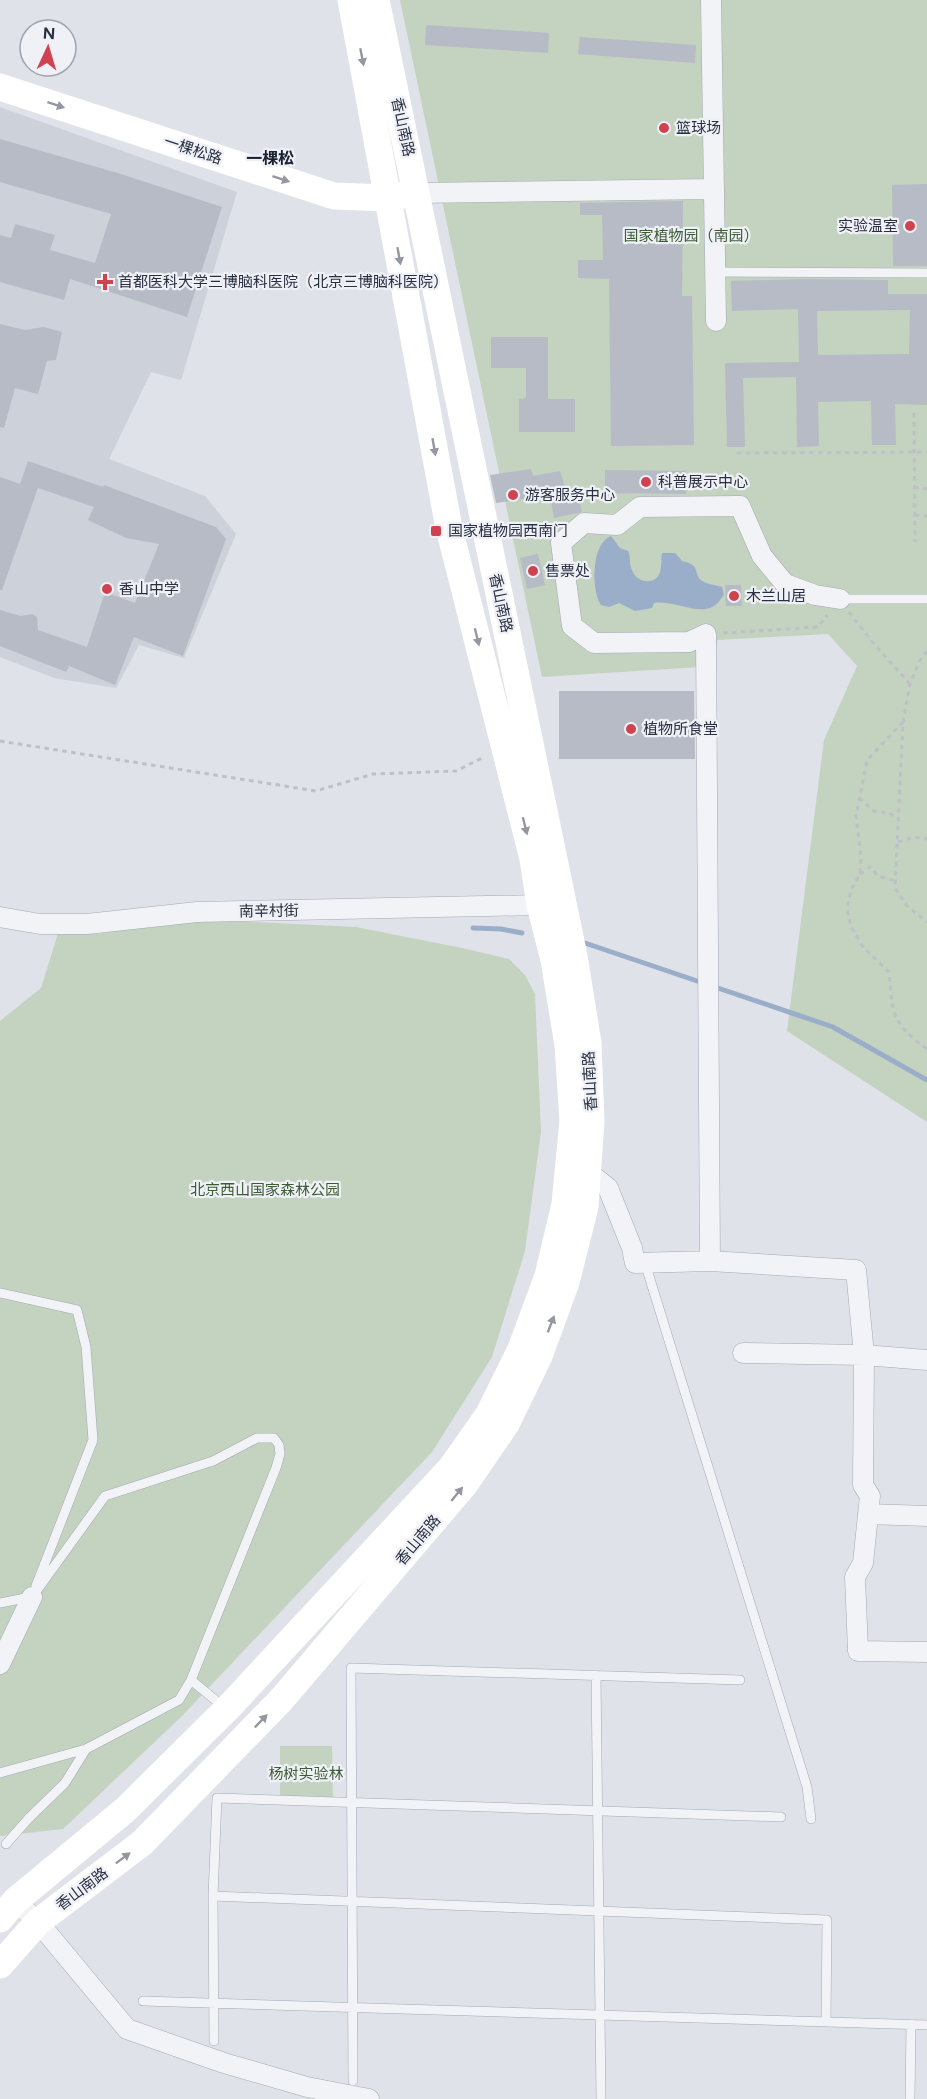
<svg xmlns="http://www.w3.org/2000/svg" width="927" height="2099" font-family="Figtree,'Noto Sans SC',sans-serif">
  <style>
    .built { fill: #cdd1da }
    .green { fill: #c4d2c0 }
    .water { fill: #9aaec9 }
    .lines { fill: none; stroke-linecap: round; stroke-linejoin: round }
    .stream { stroke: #9aaec9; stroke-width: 5 }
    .building { fill: #b6bbc5; fill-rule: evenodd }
    .lane-casing { stroke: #a4a9b3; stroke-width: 10 }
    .street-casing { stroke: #a4a9b3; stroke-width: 21 }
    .path { stroke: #bdc0c7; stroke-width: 3; stroke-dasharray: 4.5 4.5; stroke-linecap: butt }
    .lane { stroke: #f2f3f7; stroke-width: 9 }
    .street { stroke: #f2f3f7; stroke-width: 20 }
    .secondary { stroke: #fff; stroke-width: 27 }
    .oneway { fill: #9497a0 }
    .poi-dot { fill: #cf4351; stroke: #eff1f6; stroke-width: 2 }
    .labels { text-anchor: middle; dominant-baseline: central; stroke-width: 4.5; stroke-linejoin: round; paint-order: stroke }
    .street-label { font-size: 15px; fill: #282f40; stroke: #eff1f6 }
    .poi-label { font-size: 15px; fill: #282f40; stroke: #eff1f6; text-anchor: start }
    .park-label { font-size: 15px; fill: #3b5c35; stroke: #eff1f6 }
    .neighbourhood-label { font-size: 16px; font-weight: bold; fill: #1a2130; stroke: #eff1f6 }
  </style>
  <rect width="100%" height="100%" fill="#dfe2e9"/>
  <path class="built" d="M0,107L237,192L181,380L151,372L109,459L205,496L236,534L184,658L139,645L116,688L54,678L0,657Z"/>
  <path class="green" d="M400,0H927V1122L787,1031L824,740L857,666L828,634L717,640L715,666L542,677Z
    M210,920L356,927L462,948L509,959L525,975L535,994L541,1132L525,1251L492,1357L432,1452L182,1716L63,1829L0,1836V1021L41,988L59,930L98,934L143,926Z
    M280,1746H332L333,1803H280Z"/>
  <path class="water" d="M611,536L620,548L628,551C631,558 629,564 632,570C636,583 656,586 660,572C662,565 661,559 662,553H675L682,561C703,566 692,573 702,581C707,584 716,585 722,587L724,595C721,598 718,604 714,606C699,616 673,600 654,603L652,608L635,611L619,603L609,607L601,605C591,591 591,543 611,536Z"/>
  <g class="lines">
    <path class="stream" d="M473,928L501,929L522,933
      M585,943L703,983
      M712,986L833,1027L927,1080"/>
  </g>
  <path class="building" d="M426,25L549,33L548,53L425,45Z
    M580,37L696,45L695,63L578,54Z
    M0,139L121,174L222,207L187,317L70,279L64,300L0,282V235L11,238L15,224L55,235L50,250L95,263L111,214L0,182Z
    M927,184V266H893L892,185Z
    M683,201L682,296H692L694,445L611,446L609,279L578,278V260H603L602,215H580V203Z
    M806,279L888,280V294H927V405L895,404L896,445H872L871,401L818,402L819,446L797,447L796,377L743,378L745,447H727L725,363L799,362L798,309L732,311L731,281ZM910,310L909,354L818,355L817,311Z
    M0,324L25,330L44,327L62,332L56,360L47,361L38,394L15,388L4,428L0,427Z
    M491,337H548V399H575V432H519V399L526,398V368H491Z
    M28,461L103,487L104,485L216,527L226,539L183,656L134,637L115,685L69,666L66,672L0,646V610L21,616L32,614L37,617L38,630L87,647L105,592L135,603L159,544L126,538L88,520L94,507L38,488L2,590H0V477L20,484Z
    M531,469L533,476L560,471L566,490L576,488L582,512L554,518L550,495L496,503L490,475Z
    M605,470L686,471V494L605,493Z
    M538,554L545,585L527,589L520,558Z
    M725,585H741L742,606H726Z
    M559,691H694L695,759H559Z"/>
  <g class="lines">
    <defs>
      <path id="lane" d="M715,272L927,273
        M840,599H927
        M645,1263L807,1787L811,1819
        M0,1293L77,1310L86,1347L93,1440L36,1586
        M0,1603L30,1597
        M596,1675L601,2099
        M191,1680L225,1708
        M0,1773L86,1749L179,1700L191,1680L276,1468L280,1454L279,1445L274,1438H257L213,1461L105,1496L32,1597
        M6,1844L29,1818L65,1783L86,1749
        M213,1896L827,1920L826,2022
        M143,2001L927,2025
        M214,2041L213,1896L217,1798L781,1817
        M353,2081L351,1668L740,1680
        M910,2099L911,2024"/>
      <path id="street" d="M711,0L716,321
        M417,193L713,189
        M0,917L40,924H87L197,912L540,905
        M588,1172L608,1188L632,1248L635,1263L710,1261L856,1270L864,1355L863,1485L870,1496L863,1563L855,1577L858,1651L927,1652
        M710,1261L706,634L689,642L594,643L572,626L561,543L584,523L617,525L640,507L740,506L762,556L785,584L815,595L840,599
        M743,1353L864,1355L927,1360
        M868,1514L927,1516
        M0,1664L32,1597
        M15,1901L38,1922L127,2029L224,2063L307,2087L369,2099"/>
    </defs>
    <use href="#lane" class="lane-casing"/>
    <use href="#street" class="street-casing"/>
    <path class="path" d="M914,413L915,542
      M737,453L927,452
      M914,487L927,489
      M915,515L927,516
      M849,612L874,644L910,684
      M723,633L818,627L827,615
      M927,651L920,660L910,684L903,722L895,888L907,906L927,922
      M903,722L867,760L856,816L861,857L860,874L851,890L847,909L851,926L863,947L889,972C893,1014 891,1023 927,1049
      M0,741L316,791L373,774L456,771L484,757
      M859,798L874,811L889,813L899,819
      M898,842L914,837L927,839
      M860,874L870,867L878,876L896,881"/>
    <use href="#lane" class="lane"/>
    <use href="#street" class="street"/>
    <path class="secondary" d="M0,87L334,196L388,198L404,195
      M0,1919L15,1901L125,1810L227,1709L451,1468L489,1414L521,1349L548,1276L565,1204L573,1121L568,1045L554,960L540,905L533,859L449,528L351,0
      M0,1965L38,1922L142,1843L281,1700L465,1484L506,1424L539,1356L566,1282L585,1207L591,1121L588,1043L574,956L376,0"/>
  </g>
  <defs><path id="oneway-solid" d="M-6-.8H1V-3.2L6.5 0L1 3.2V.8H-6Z" transform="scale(1.5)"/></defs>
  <g class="oneway">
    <use href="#oneway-solid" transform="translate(362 57) rotate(79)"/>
    <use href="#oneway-solid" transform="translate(56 105) rotate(18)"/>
    <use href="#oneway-solid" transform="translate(281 179) rotate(18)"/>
    <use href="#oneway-solid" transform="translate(399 256) rotate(80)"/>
    <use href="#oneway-solid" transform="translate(434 447) rotate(80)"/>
    <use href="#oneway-solid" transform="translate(477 637) rotate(76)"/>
    <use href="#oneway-solid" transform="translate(525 826) rotate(76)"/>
    <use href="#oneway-solid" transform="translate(551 1324) rotate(-69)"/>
    <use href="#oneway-solid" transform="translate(457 1494) rotate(-51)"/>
    <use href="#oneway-solid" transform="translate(261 1721) rotate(-46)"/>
    <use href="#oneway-solid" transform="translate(123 1858) rotate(-37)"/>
  </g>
  <g class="poi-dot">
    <circle cx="664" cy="128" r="6"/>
    <circle cx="910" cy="226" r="6"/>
    <path d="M102 273h6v6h6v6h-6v6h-6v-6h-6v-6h6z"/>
    <circle cx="646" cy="482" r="6"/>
    <circle cx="513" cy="495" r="6"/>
    <rect x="430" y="525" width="12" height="12" rx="3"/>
    <circle cx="533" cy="571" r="6"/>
    <circle cx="107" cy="589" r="6"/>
    <circle cx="734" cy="596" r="6"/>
    <circle cx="631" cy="729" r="6"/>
  </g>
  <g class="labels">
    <g class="street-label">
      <text transform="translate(403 127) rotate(78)">香山南路</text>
      <text transform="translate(193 150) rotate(18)">一棵松路</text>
      <text transform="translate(501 603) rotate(78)">香山南路</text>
      <text transform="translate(269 911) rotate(-1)">南辛村街</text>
      <text transform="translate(590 1081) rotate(-93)">香山南路</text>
      <text transform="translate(418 1540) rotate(-50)">香山南路</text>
      <text transform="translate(82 1889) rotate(-37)">香山南路</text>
    </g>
    <g class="poi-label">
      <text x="676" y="128">篮球场</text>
      <text x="898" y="226" text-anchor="end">实验温室</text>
      <text x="118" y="282">首都医科大学三博脑科医院（北京三博脑科医院）</text>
      <text x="658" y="482">科普展示中心</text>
      <text x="525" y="495">游客服务中心</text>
      <text x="448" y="531">国家植物园西南门</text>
      <text x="545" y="571">售票处</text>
      <text x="119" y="589">香山中学</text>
      <text x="746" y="596">木兰山居</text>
      <text x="643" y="729">植物所食堂</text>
    </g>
    <g class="park-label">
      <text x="691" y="236">国家植物园（南园）</text>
      <text x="265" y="1190">北京西山国家森林公园</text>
      <text x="306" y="1774">杨树实验林</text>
    </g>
    <g class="neighbourhood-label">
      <text x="270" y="158">一棵松</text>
    </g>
  </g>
  <g transform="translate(48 48) rotate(4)"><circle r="28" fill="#eff1f6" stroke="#9fa3ad" stroke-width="1.5"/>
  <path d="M0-4.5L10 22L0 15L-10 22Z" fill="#cf4351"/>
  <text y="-9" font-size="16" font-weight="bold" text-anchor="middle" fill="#282f40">N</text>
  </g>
</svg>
